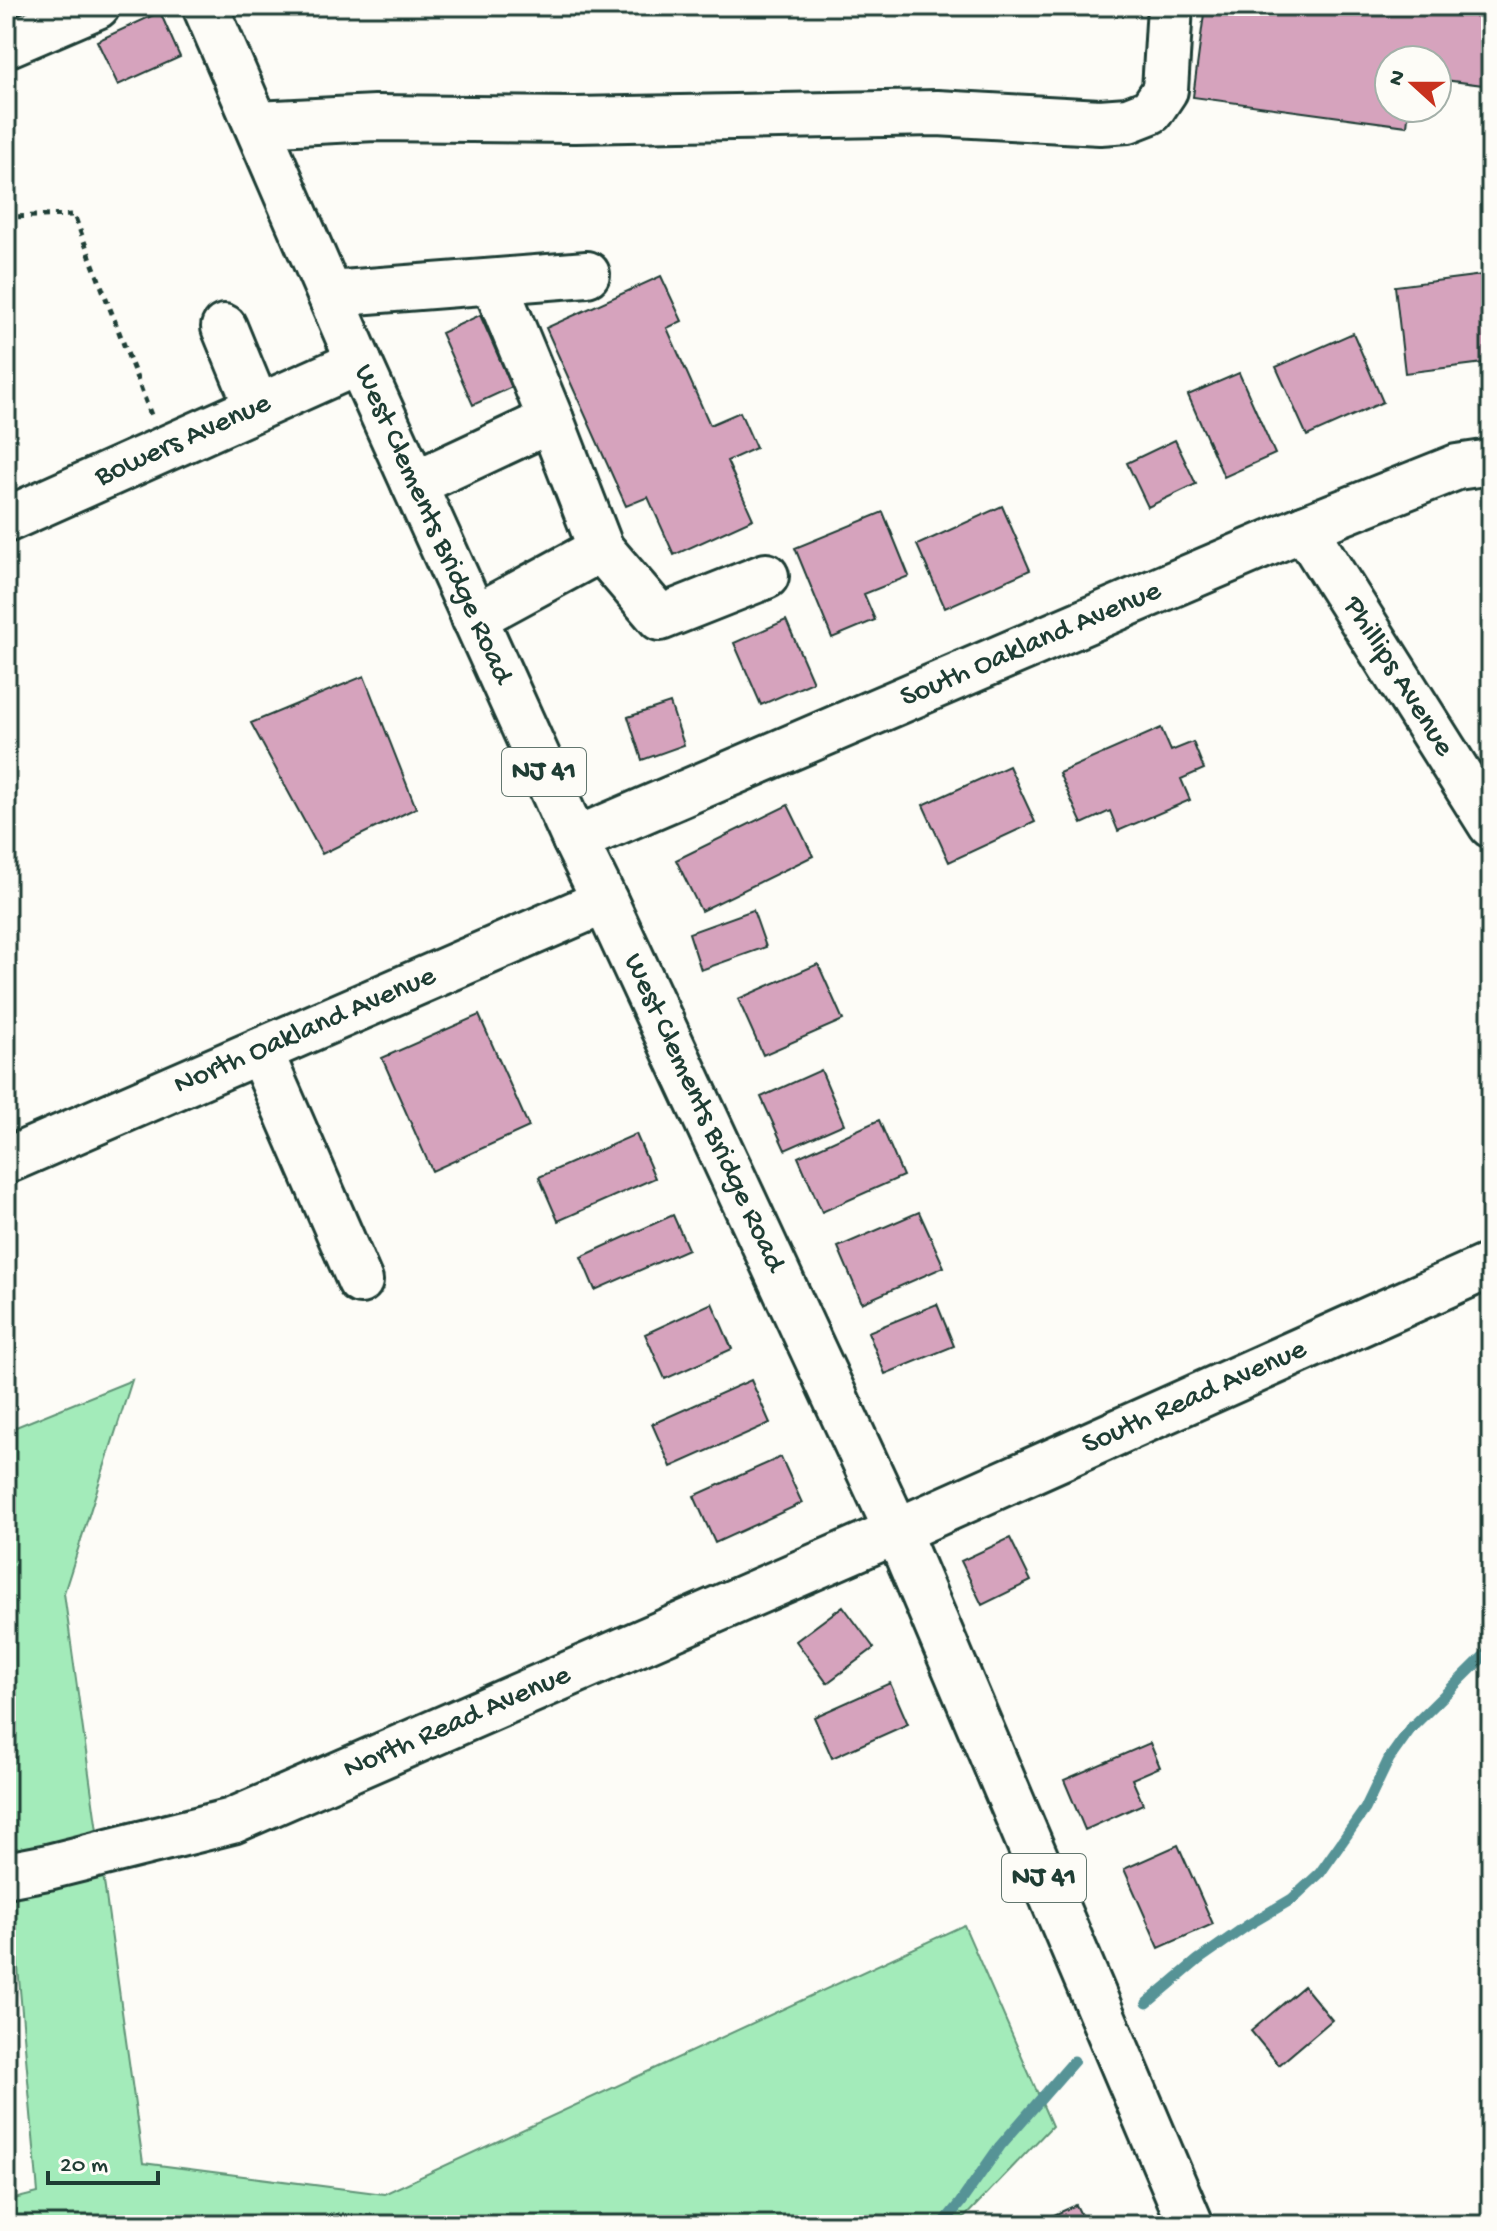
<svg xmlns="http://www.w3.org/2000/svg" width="1497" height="2231" font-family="'Gochi Hand',sans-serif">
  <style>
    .green { fill: #a3ebba; stroke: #619477; stroke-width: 2 }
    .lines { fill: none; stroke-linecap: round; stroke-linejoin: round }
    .stream { stroke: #579396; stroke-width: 11 }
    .building { fill: #d6a3bd; stroke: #1f3d34; stroke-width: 2 }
    .minor-casing { stroke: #1f3d34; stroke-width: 50 }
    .major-casing { stroke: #1f3d34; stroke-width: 50 }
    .path { stroke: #1f3d34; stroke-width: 5; stroke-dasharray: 6 6; stroke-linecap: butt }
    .minor { stroke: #fdfcf7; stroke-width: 44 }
    .major { stroke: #fdfcf7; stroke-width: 44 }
    .labels { text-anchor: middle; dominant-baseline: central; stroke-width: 8; stroke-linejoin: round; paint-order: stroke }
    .shield { fill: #fdfcf7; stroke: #62766e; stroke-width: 2 }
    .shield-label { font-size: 28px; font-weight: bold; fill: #1f3d34 }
    .street-label { font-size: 30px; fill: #1f3d34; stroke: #fdfcf7 }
  </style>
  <rect width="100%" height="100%" fill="#fdfcf7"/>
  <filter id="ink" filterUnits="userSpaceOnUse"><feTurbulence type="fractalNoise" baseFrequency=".0125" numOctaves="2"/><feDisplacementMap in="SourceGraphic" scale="16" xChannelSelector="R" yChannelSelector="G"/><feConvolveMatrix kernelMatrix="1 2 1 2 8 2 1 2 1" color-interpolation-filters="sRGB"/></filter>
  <g filter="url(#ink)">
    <path class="green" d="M132,1380L64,1593L143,2163L384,2194L964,1925L1052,2126L957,2225H6V2201L38,2193L10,1876H6V1431Z"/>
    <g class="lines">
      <path class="stream" d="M1147,2003L1198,1960L1248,1925L1292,1899L1320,1873L1365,1809L1389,1759L1411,1728L1491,1649
        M942,2225L960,2203L1000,2146L1074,2061"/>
    </g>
    <path class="building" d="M1205,6H1491V86L1437,79V60H1389V108H1409L1407,126L1193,97Z
      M160,12L180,57L118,85L97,41Z
      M1491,274V362L1405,373L1395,286Z
      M661,276L682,321L667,328L710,425L740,412L756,448L727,461L753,519L674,555L648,497L626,506L546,328Z
      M480,315L512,387L473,405L441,333Z
      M1353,333L1383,402L1307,436L1276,367Z
      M1239,373L1275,454L1224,477L1188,395Z
      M1175,440L1196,484L1148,507L1127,463Z
      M1002,506L1030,570L945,608L917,545Z
      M883,512L909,576L864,594L875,620L832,638L795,548Z
      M786,620L813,682L761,705L734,643Z
      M364,676L416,808L322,854L251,723Z
      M670,703L684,745L642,760L628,717Z
      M1161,728L1171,751L1193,742L1204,769L1181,779L1190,800L1118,831L1110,811L1082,824L1059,773Z
      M1009,766L1035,822L949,862L923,805Z
      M788,805L813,856L701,911L676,860Z
      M753,910L766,947L701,970L689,933Z
      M818,964L843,1020L763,1055L738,999Z
      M479,1015L529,1127L432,1171L382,1058Z
      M821,1070L844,1124L785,1150L761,1097Z
      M879,1120L903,1176L822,1212L798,1157Z
      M636,1134L655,1178L558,1221L539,1177Z
      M919,1212L944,1267L862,1303L838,1247Z
      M673,1215L688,1249L595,1290L581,1257Z
      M712,1303L732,1349L665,1379L645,1334Z
      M937,1304L954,1346L885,1374L868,1332Z
      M751,1380L770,1423L671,1467L652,1424Z
      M781,1457L802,1503L715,1543L694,1496Z
      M1010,1538L1031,1581L982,1605L961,1561Z
      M843,1606L874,1648L827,1683L796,1641Z
      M890,1683L908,1724L832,1758L814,1717Z
      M1150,1743L1160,1767L1132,1779L1143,1804L1085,1830L1064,1780Z
      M1178,1845L1213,1924L1159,1948L1124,1869Z
      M1304,1986L1332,2020L1279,2065L1251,2031Z
      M1076,2205L1086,2225H1032Z"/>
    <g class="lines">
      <defs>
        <g id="minor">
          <path d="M6,45L97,6"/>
          <path d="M257,124L375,118L575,120L937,113L1100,122L1128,120L1151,111L1165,90L1170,6"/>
          <path d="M494,282L551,420"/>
          <path d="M330,294L587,274"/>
          <path d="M224,327L257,407"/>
          <path d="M414,484L551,420L601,549L474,618"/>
          <path id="s1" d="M6,520L359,362"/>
          <path id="s2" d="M1304,528L1491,825"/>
          <path d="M601,549L660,618L766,576"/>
          <path id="s3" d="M575,840L1304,528L1457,467L1491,462"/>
          <path d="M260,1051L360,1281"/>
          <path id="s4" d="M6,1161L605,901"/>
          <path id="s5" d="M6,1875L48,1867L232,1821L897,1531L1491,1265"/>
        </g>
        <g id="major">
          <path id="s6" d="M205,6L359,362L575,840L605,901L897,1531L1191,2225"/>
        </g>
      </defs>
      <use href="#minor" class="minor-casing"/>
      <use href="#major" class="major-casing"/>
      <path class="path" d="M6,217L74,215L151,415"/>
      <use href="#minor" class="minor"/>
      <use href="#major" class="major"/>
    </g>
  </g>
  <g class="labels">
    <g class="shield">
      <rect x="502" y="748" width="84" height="48" rx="6"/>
      <rect x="1002" y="1854" width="84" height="48" rx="6"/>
    </g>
    <g class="shield-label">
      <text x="544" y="772">NJ 41</text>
      <text x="1044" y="1878">NJ 41</text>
    </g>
    <g class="street-label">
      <text stroke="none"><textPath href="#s1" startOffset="194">Bowers Avenue</textPath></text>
      <text stroke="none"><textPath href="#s6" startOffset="566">West Clements Bridge Road</textPath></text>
      <text stroke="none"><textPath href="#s3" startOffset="496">South Oakland Avenue</textPath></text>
      <text stroke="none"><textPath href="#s2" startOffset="176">Phillips Avenue</textPath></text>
      <text stroke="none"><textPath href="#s4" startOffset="326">North Oakland Avenue</textPath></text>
      <text stroke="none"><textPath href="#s6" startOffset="1214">West Clements Bridge Road</textPath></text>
      <text stroke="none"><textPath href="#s5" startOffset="1284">South Read Avenue</textPath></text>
      <text stroke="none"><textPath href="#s5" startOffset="478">North Read Avenue</textPath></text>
    </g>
  </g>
  <rect width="1497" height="2231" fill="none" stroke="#fdfcf7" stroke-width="32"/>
  <rect x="16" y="16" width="1465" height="2199" fill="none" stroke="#1f3d34" stroke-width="3" filter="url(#ink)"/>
  <g transform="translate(1413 84) rotate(291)"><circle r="38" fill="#fdfcf7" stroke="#a4b0a9" stroke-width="2"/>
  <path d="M0-6L14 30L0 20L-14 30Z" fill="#c8321e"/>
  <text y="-12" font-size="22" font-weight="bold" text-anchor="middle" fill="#1f3d34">N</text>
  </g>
  <path d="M48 2171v12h110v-12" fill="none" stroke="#1f3d34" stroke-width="4"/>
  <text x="60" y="2171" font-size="24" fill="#1f3d34" stroke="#fdfcf7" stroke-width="6" paint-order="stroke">20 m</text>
</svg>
